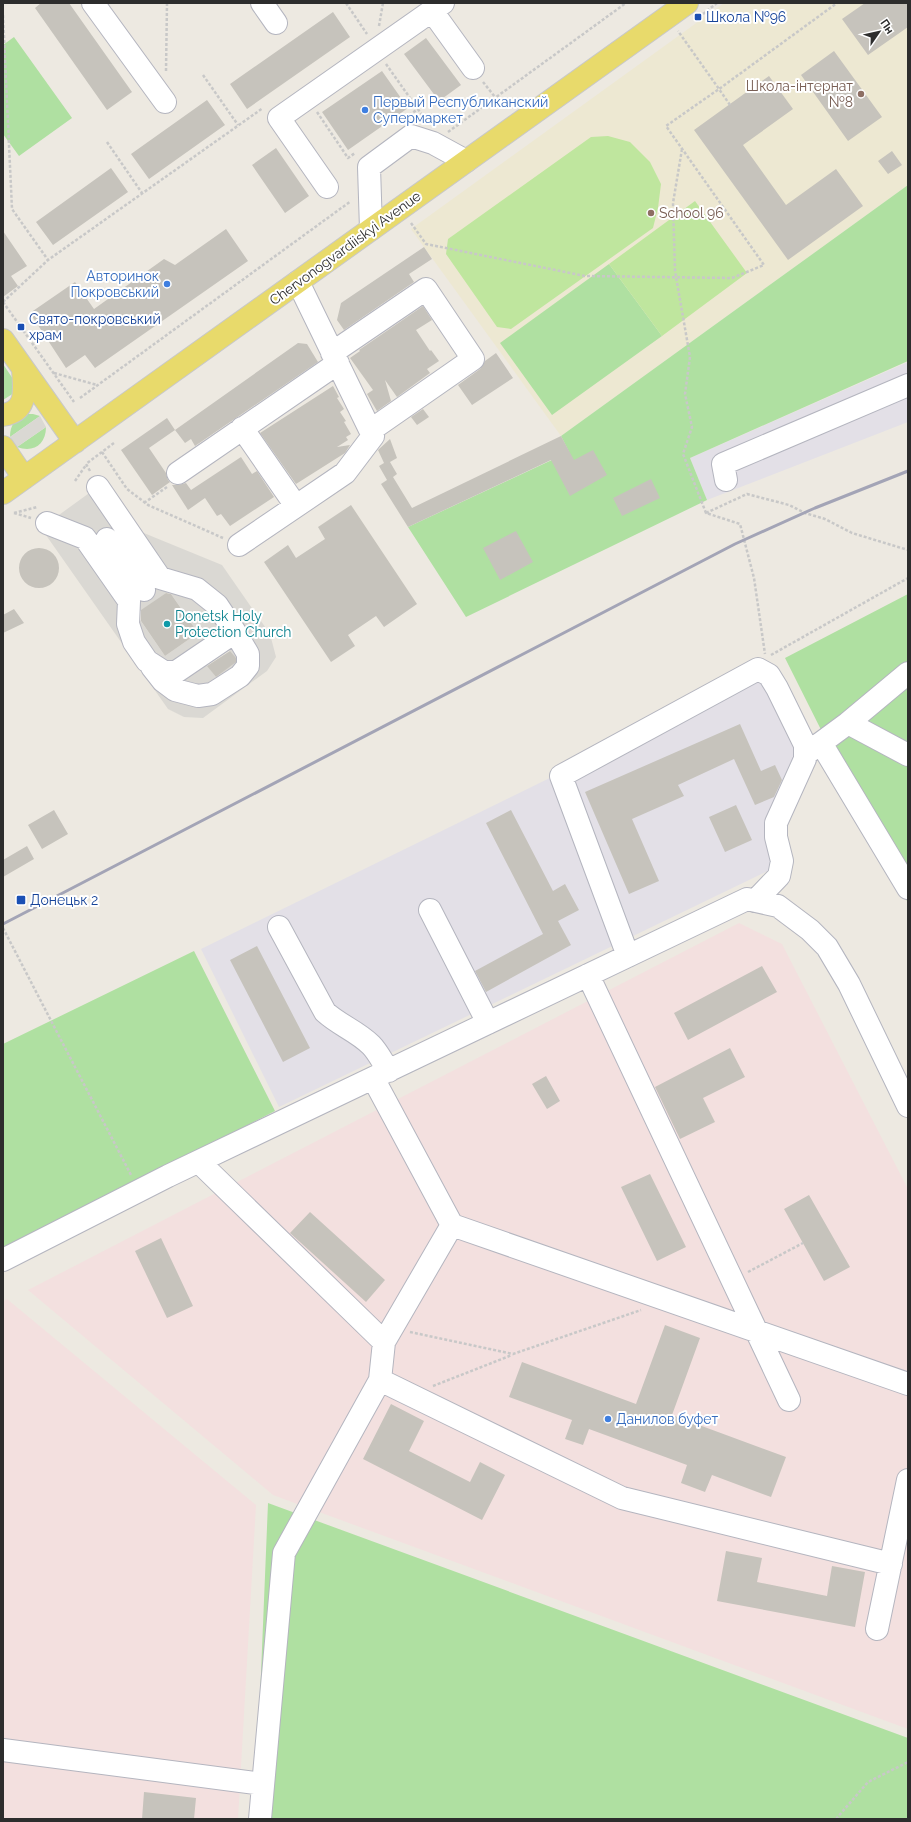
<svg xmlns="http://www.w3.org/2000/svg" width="911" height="1822" font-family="Raleway,sans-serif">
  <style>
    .industrial { fill: #e3e0e7 }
    .education { fill: #ede8d2 }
    .medical { fill: #f3e0df }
    .green { fill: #afe0a1 }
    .pitch { fill: #bfe69e }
    .plaza { fill: #dad8d3; fill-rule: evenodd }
    .building { fill: #c6c3bc }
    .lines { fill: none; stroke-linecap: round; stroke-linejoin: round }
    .minor-casing { stroke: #b4b5bf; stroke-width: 24 }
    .major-casing { stroke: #c8c8c8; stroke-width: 24 }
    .path { stroke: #c8c8c8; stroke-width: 2.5; stroke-dasharray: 3 2; stroke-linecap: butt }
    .minor { stroke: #fff; stroke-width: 22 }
    .major { stroke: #e8da6b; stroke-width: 22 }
    .rail { stroke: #a3a4b6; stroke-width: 3 }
    .transit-dot { fill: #1a4fb4; stroke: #fff; stroke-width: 1.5 }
    .education-dot { fill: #8d6e63; stroke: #fff; stroke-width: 1.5 }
    .shop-dot { fill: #3f7fe0; stroke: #fff; stroke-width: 1.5 }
    .culture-dot { fill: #0f9aa8; stroke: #fff; stroke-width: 1.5 }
    .labels { text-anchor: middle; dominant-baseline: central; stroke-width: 4; stroke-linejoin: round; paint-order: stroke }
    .transit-label { font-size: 14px; fill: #164399; stroke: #fff; text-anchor: start }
    .education-label { font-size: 14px; fill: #785e54; stroke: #fff; text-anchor: end }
    .shop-label { font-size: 14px; fill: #366cbe; stroke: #fff; text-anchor: start }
    .street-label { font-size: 14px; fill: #2d2d2d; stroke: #fff }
    .culture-label { font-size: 14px; fill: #0d838f; stroke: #fff; text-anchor: start }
  </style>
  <rect width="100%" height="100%" fill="#ede9e1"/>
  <path class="industrial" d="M908,362V422L707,500L690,458Z
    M770,670L815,753L783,826L776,867L279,1107L201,949Z"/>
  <path class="education" d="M724,3H908V185L561,436L411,229Z"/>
  <path class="medical" d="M739,923L782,944L908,1189V1729L273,1495L28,1290Z
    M7,1299L256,1505L238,1819H3V1301Z"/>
  <path class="green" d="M14,37L72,118L19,156L3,134V45Z
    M908,185V361L690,458L707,500L466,617L408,527L569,452L561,436Z
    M609,264L662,336L552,415L500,343Z
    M3,364L15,382L14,393L3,400Z
    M25,414H33L40,416L10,437C10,424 15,421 25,414Z
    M46,427C46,445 33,453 17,447Z
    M908,594V903L785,658Z
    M194,951L275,1111L3,1250V1044Z
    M268,1503L908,1738V1819H255Z"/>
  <path class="pitch" d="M608,136L630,142L650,162L661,184L658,208L653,228L511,329L497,327L446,254L448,239L591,137Z
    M695,201L747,273L662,336L609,264Z"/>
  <path class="plaza" d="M40,416L46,427L17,447L13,444L10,437Z
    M92,491L134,529L222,565L270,634L276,657L267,671L203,718L184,717L168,709L41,528ZM169,591L198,633L165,656L136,614ZM228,649L237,660L216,677L207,665Z"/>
  <path class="building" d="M41,3H69L132,92L107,110L35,8Z
    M865,3H908V27L868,55L842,19Z
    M333,12L350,37L247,109L230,84Z
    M426,38L461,85L439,101L404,54Z
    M834,51L882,117L848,141L801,75Z
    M382,71L408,108L348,150L322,112Z
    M769,76L793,109L743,145L786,205L836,169L863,206L788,260L694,130Z
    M207,100L225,125L149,179L131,154Z
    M276,148L309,196L285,213L252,165Z
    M892,151L902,165L888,174L878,161Z
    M111,168L128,192L53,245L36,222Z
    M226,229L248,261L95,368L85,355L66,368L30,313L75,282L94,309L164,259L175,265Z
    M3,231L27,266L11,276L18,286L3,297Z
    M424,247L432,259L409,274L414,282L344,330L337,320L341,303Z
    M423,306L432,320L416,330L430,351L431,350L439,361L427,369L430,373L397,397L385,380L391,401L377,411L367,394L373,390L350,358L360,351L359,350Z
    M298,343L307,344L318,362L195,446L191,439L185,443L175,430Z
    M496,353L513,378L472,405L458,385L480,369L485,361Z
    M333,386L339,397L337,398L344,409L340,412L346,421L344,422L351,434L346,437L348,440L337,447L350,445L345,453L296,484L260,433Z
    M423,409L429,417L417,425L411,417Z
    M167,418L175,430L149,448L166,473L168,480L170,482L152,495L121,450Z
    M561,436L574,460L593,450L607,475L570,496L551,460L408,527L381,484L387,480L379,466L384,463L378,450L390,439L397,458L390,462L397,474L393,477L412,508Z
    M241,457L252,474L257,471L274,497L230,526L221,514L217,516L205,498L188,510L172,485H179L186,483L191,490Z
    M651,479L660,498L622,516L613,498Z
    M351,505L417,604L384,627L376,616L348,635L355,646L331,662L264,562L288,545L296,558L325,539L318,527Z
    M516,531L533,562L500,580L483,548Z
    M19 568a20 20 0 1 1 40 0a20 20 0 1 1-40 0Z
    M166,593L171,594L198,633L165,656L141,621V610Z
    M14,609L24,623L3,633V615Z
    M230,651L236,658V662L216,677L207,666Z
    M740,724L761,771L775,765L782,780L774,797L755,805L734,759L678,785L684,796L632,819L659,881L629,894L585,792Z
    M736,805L752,840L725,852L709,817Z
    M54,810L68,834L42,849L28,825Z
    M511,810L553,891L565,884L579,910L558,921L571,945L486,992L475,971L543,934L486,823Z
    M27,846L34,859L3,877V860Z
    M257,946L310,1048L283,1062L230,960Z
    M762,966L777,992L688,1040L674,1013Z
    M730,1048L745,1077L703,1098L715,1122L680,1139L655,1087Z
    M546,1076L560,1101L547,1109L532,1084Z
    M650,1174L686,1247L657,1261L621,1187Z
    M809,1195L850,1267L824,1281L784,1209Z
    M310,1212L385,1280L366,1302L290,1233Z
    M161,1238L193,1306L167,1318L135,1251Z
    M665,1325L700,1338L672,1415L786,1457L771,1497L712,1475L705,1492L681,1483L687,1465L589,1429L583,1445L565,1439L572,1420L509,1397L522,1362L636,1404Z
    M391,1404L424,1421L409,1451L470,1482L480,1462L505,1475L482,1520L363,1459Z
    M726,1551L762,1558L757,1582L827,1596L832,1566L865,1572L855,1627L717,1601Z
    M144,1792L196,1798L194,1819H142Z"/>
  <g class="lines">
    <defs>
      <path id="minor" d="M93,3L165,102
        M262,3L276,23
        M432,11L473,68
        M327,187L279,118L443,3
        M371,229L369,167L411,136L433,143L466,161
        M332,353L426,289L473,359L371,430
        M242,428L296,506
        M178,473L338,363
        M726,480L723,464L908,385
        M47,523L85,538L129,601L128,624L134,642L147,661L164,672H176L235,632L217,605L197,589L160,578L98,487
        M107,539L144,590
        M239,545L345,473L373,436L298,282
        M152,667L163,681L175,690L198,696L212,694L240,676L248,666V654L235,632
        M848,723L908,755
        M821,743L908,888
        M810,751L848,723L908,673
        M430,910L488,1023
        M279,927L325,1012C339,1025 357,1031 371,1045C378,1052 383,1063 389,1071
        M628,956L561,776L758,669L769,675L777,688L805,745V759L776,823V837L782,861L779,876L755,901
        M588,975L789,1400
        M373,1078L452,1225L384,1342L380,1380L622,1498L891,1564
        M199,1162L384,1342
        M452,1225L908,1384
        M3,1260L168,1176L747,899L778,906L810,930L827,947L849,984L908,1106
        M877,1629L908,1480
        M3,1750L263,1784
        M260,1819L284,1553L380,1380"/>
      <path id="major" d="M3,340L75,442
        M3,415C29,411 24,388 23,369
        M3,447L24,478
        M3,493L687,3"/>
    </defs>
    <use href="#minor" class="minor-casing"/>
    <use href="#major" class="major-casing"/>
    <path class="path" d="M346,3L367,34
      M703,14L717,3
      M3,15L12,209L48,260
      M379,26L383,3
      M386,64L427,122
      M166,71L167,3
      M203,75L238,125
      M483,82L495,97
      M730,105L719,89L837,3
      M317,112L348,158L355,153
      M405,118L418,109
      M448,132L626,3
      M107,142L142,193
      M682,149L673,203L675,271L690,357L685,394L692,427L683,454L706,513L740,524L754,578L765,654
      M411,223L426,244L585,276L732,278L764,265L666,126L719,89L678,31
      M3,302L48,260L263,108
      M3,302L74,402
      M54,373L97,385
      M80,398L351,201
      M102,452L127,489L148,505L223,538
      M90,471L86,464L114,443
      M75,481L86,465
      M144,503L167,487
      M14,513L31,518
      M14,513L37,507
      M706,513L747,494L789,505L805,513L825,519L852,533L908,550
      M771,655L908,578
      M3,928L131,1175
      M748,1272L803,1243
      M410,1332L513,1354L641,1310
      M433,1386L512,1355
      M836,1819L868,1782L908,1762"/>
    <use href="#minor" class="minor"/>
    <use href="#major" class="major"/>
    <path class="rail" d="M3,924L735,544L815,508L908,471"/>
  </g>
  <g class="transit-dot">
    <rect x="694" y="13" width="8" height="8" rx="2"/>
    <rect x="17" y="323" width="8" height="8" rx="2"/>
    <rect x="16" y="895" width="10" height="10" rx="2"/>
  </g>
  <g class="education-dot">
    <circle cx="861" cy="94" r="4"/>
    <circle cx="651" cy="213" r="4"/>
  </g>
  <g class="shop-dot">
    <circle cx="365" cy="110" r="4"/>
    <circle cx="167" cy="284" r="4"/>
    <circle cx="608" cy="1419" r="4"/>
  </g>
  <circle class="culture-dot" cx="167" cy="624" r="4"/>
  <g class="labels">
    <g class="transit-label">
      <text x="706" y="17">Школа №96</text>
      <text x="29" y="319">Свято-покровський<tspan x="29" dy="16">храм</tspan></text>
      <text x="30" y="900">Донецьк 2</text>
    </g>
    <g class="education-label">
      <text x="853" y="86">Школа-інтернат<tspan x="853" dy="16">№8</tspan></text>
      <text x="659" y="213" text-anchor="start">School 96</text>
    </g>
    <g class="shop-label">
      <text x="373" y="102">Первый Республиканский<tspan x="373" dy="16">Супермаркет</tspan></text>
      <text x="159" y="276" text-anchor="end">Авторинок<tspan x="159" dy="16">Покровський</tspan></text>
      <text x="616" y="1419">Данилов буфет</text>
    </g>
    <g class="street-label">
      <text transform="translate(345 248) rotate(-36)">Chervonogvardiiskyi Avenue</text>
    </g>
    <g class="culture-label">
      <text x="175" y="616">Donetsk Holy<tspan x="175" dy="16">Protection Church</tspan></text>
    </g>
  </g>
  <rect width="911" height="1822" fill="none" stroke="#2d2d2d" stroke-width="8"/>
  <g transform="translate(879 32) rotate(56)" stroke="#ffffff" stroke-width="3" paint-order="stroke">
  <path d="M0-3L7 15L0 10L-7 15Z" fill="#2d2d2d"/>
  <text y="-6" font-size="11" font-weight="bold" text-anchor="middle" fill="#2d2d2d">Пн</text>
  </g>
</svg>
